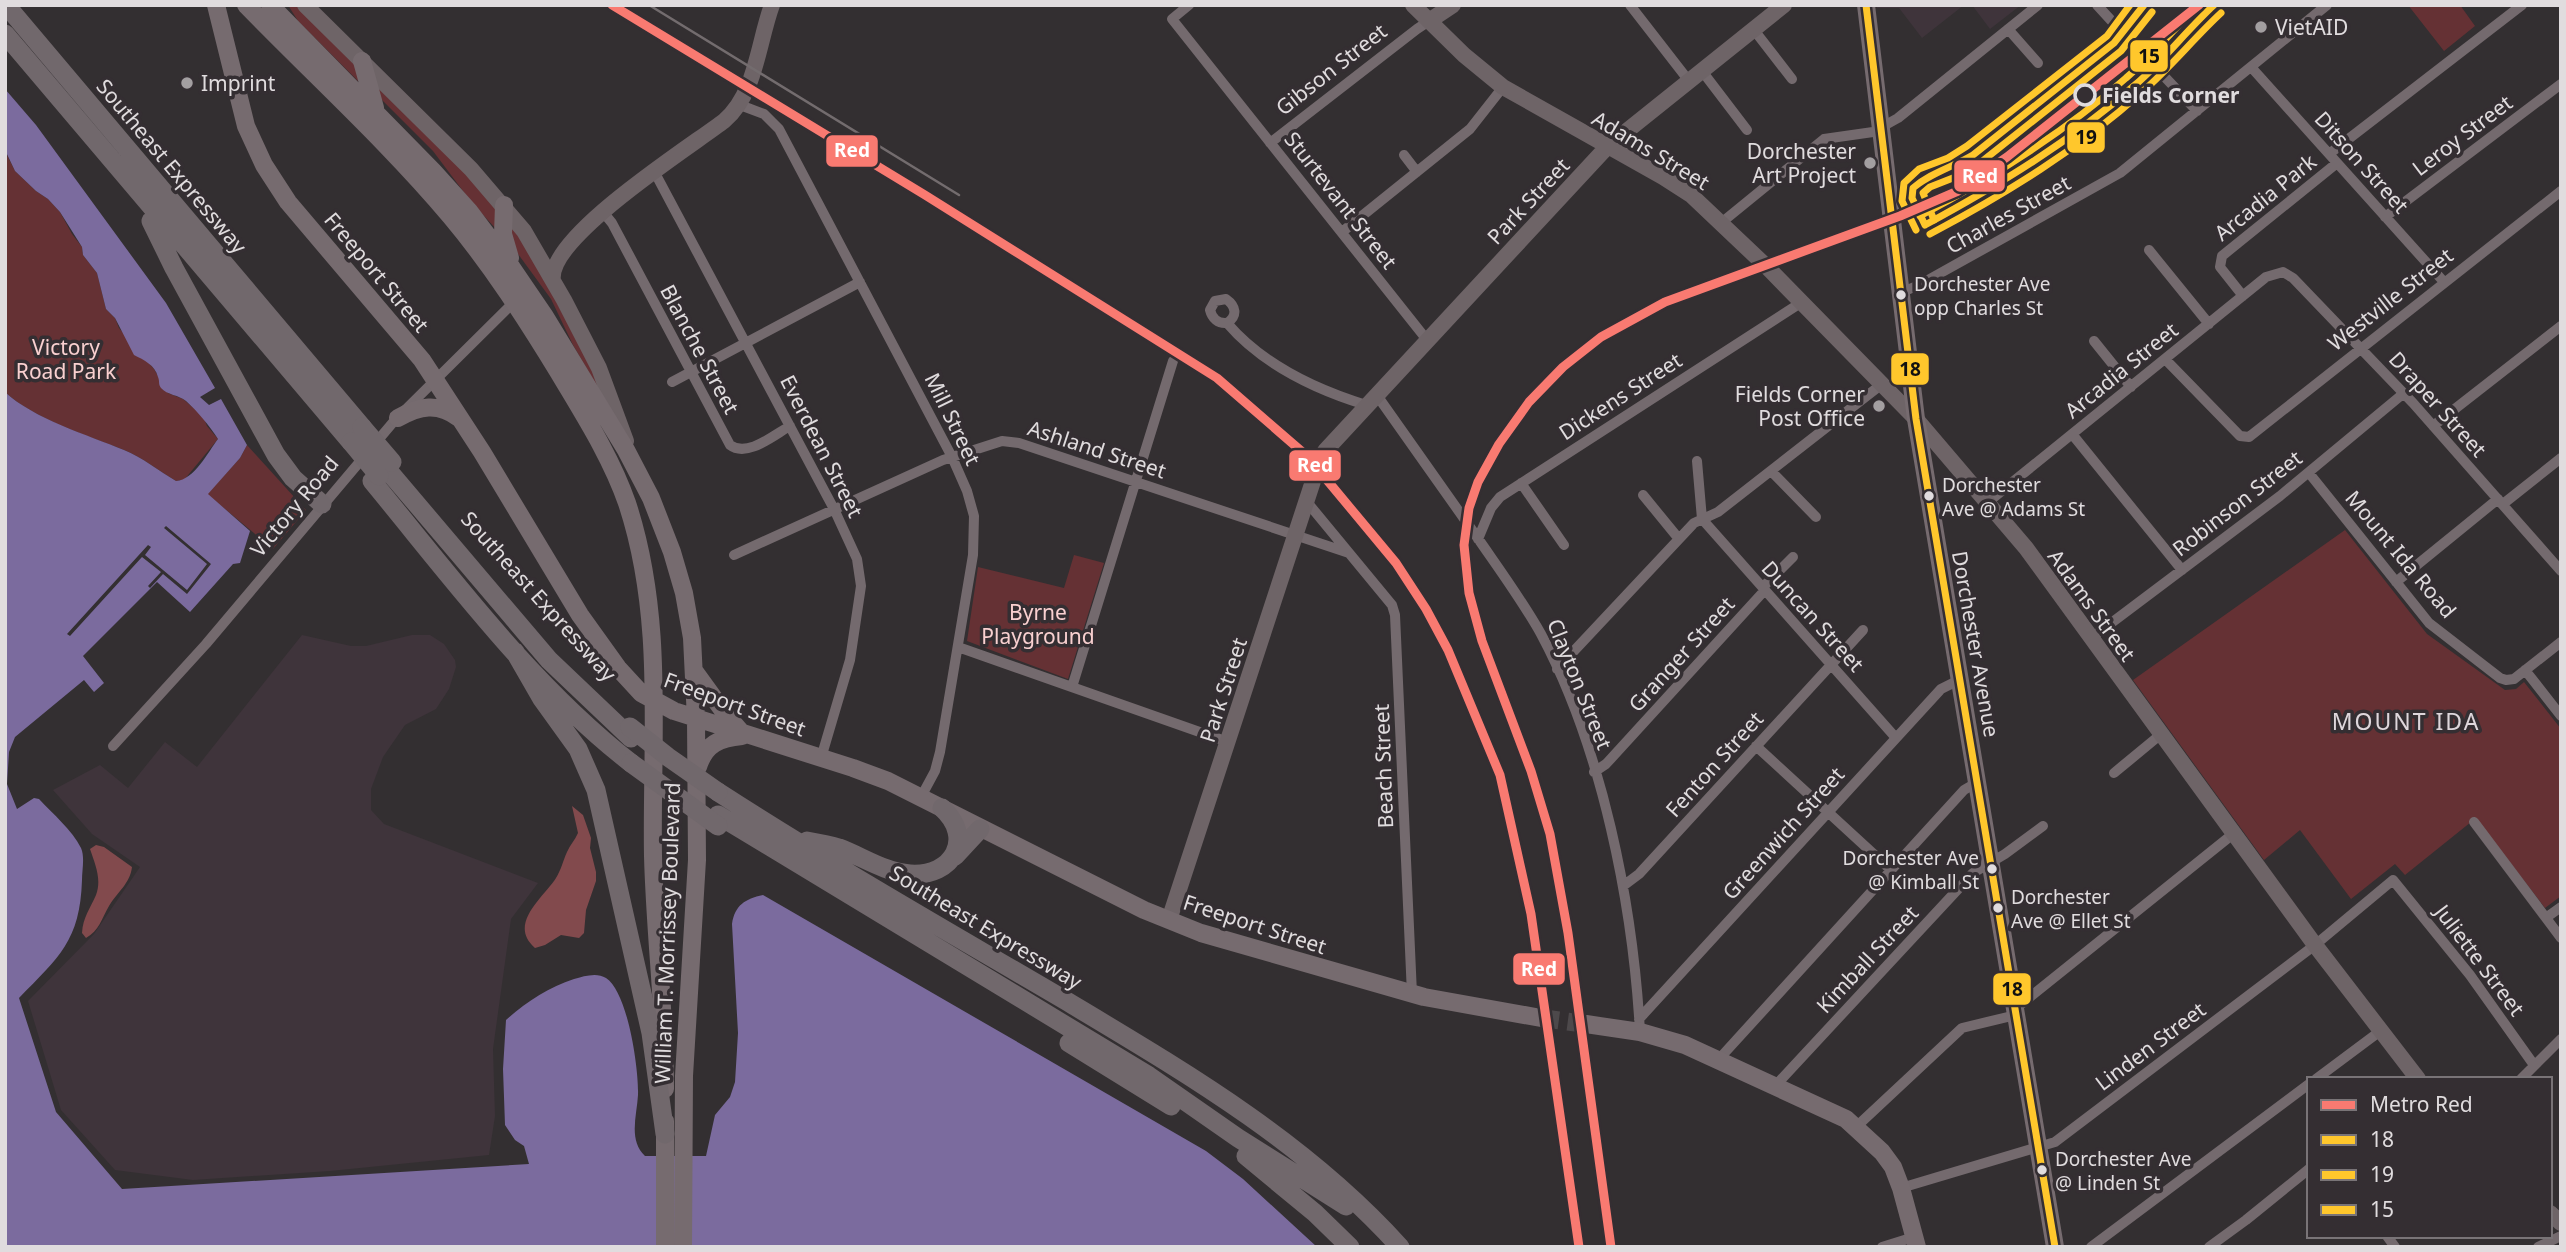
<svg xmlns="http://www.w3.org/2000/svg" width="2566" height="1252" font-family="'Noto Sans',sans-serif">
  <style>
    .built { fill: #3f343b }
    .green { fill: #653134 }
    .forest { fill: #824a4d }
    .water { fill: #7b6b9e }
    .pier { fill: #332f31 }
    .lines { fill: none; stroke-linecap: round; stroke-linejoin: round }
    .street-tunnel { stroke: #4d494b; stroke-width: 10; stroke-dasharray: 10 5; stroke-linecap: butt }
    .primary-tunnel { stroke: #4d494b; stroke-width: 18; stroke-dasharray: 18 9; stroke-linecap: butt }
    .street { stroke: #746a6e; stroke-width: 10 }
    .secondary { stroke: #6e6467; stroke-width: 16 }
    .primary { stroke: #766b6f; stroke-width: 18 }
    .highway { stroke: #71686c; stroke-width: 19 }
    .rail { stroke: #736c6e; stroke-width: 2.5 }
    .highway-bridge { stroke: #71686c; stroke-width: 19 }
    .bus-1-casing { stroke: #342e32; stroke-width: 12 }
    .bus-2-casing { stroke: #342e32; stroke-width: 12 }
    .bus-3-casing { stroke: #342e32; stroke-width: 12 }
    .bus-1 { stroke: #ffc72c; stroke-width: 7 }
    .bus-2 { stroke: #ffc72c; stroke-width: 7 }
    .bus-3 { stroke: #ffc72c; stroke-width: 7 }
    .metro-1-casing { stroke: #342e32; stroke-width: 14 }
    .metro-1 { stroke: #f97a71; stroke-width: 9 }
    .poi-dot { fill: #a39fa1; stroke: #342e32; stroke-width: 2.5 }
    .stop-dot { fill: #342e32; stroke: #e0dcde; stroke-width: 3.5 }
    .bus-dot { fill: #e0dcde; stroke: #342e32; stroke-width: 2.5 }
    .labels { text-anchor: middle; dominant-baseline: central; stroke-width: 7; stroke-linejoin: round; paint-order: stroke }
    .bus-label { font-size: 19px; fill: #e0dcde; stroke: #342e32; text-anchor: start }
    .poi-label { font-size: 21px; fill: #e0dcde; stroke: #342e32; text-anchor: start }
    .street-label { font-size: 21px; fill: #e0dcde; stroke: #342e32 }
    .stop-label { font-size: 21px; font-weight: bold; fill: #e0dcde; stroke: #342e32; text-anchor: start }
    .park-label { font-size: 21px; fill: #f9d0d0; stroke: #342e32 }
    .neighbourhood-label { font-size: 23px; letter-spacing: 2px; fill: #ded6db; stroke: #342e32 }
    .line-badge { stroke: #342e32; stroke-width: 2.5 }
    .badge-label { font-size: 19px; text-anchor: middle; font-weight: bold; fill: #fff }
    .pale-badge-label { font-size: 19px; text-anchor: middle; font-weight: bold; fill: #111 }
  </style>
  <rect width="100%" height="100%" fill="#332f31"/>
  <path class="built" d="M1876,5H1964L1922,38L1899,8H1877Z
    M1972,5H2021L1990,29Z
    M302,635L351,646H366L412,635H430L444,644L455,660L456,667L449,689L436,709L405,725L383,757L371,789V810L384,824L538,883L511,919L493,1049L495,1116L489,1155L330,1171L193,1180L115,1170L61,1110L28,1001L94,934L140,867L92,834L53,790L100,765L128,788L165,742L197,767Z"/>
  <path class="green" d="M288,5H296L362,71L361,80L358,81L298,21Z
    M2408,5H2460L2475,26L2444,51Z
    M377,87L474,182L498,210V231L472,203L433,151L378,96Z
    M5,151L15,171L36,191L48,199L60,212L72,234L82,247L83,255L97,273L106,309L115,318L119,328L154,369L168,393L183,399L203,416L207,426L218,439L184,480L176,481C159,471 142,457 124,450C88,436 34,419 5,392Z
    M508,222L526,244L597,379L604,398L573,345L551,299L510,243Z
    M247,445L306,510L273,549L207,494L240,458Z
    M2345,530L2427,634L2505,690L2516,689L2524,682L2561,729V896L2545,908L2476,818L2405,875L2395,864L2351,899L2300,830L2264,860L2133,680Z
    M1074,555L1104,563L1068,679L967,641L978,567L1064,588Z"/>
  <path class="forest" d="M572,806L583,815L591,838L590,848L596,872V881L586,910L584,933L579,938L561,935L545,945L535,948C507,924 544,897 556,878C561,870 563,861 567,852C570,845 575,840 578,833Z
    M96,845L104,847L132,867C130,884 117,892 109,906C102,918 99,931 86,938L82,933C83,917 90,909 96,895C102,879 95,864 90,849Z"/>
  <path class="water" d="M5,89L36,125L166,303L215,388L200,397L209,405L221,399L247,445L240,458L208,494L250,531L240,563L233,564L190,612L157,582L83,656L104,683L94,692L84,680L15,737L9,752L7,784L17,809L34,798L39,799C53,814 72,830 81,848C85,857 82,870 82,880C80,941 59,957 19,998L56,1112L122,1189L529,1164L524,1146L515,1140L505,1125L503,1069L506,1020C526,1002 549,987 574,979C584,976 597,972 606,978C628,992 639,1070 638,1095C637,1115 628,1140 645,1156H706L715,1115L730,1097L735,1082L738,1033L732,924C735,905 745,899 763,895L1206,1151L1243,1179L1317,1247H5V392C34,419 88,435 124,450C142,457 159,471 176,481C194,480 208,452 218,439C209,425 198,412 186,401C179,395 167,395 161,388C158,384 160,382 158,377C155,365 144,360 134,355L115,318L106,309L97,273L83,255L82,247L60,212L48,199L36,191L15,171L5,150Z"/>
  <path class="pier" d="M166,526L211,564L187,594L163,574L150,588L148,586L161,572L142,557L70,636L67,634L148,545L151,547L145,555L187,590L207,564L164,528Z"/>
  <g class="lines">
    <path class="street-tunnel" d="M2130,41L2161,73"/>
    <path class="primary-tunnel" d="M1541,1018L1586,1024"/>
    <path class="street" d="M1189,5L1172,19L1427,340
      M1630,5L1689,81
      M2097,5L2130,41
      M2008,29L2038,63
      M1754,30L1792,79
      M2251,67L2444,282
      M1702,71L1747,130
      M2161,73L2197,111
      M740,105L764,114L779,129L952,457L967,491L974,516L973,555L940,752L935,771L921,797
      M1270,143L1417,29L1429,21
      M2329,154L2522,5
      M1404,155L1417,172
      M654,171L834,509L857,559L861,586L850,660L821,758
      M603,212L612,223L730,445C747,458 774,435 790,426
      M2385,217L2561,84
      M1721,223L1824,139L1873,132L1898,118L2038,5
      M1342,232L1470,129L1503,87
      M2149,250L2209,324
      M1900,293L1919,285L2120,173L2327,5
      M2243,296L2220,267L2222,256L2337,163
      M1227,323C1238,316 1236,306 1226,299L1215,301L1210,310C1212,318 1218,324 1227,323C1263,365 1314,389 1366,405
      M2094,341L2131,387
      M2165,359L2240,436L2249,437L2561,191
      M672,382L860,282
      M1376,394C1410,442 1443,489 1477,537C1499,569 1522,600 1541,634C1602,748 1633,904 1640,1032
      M2433,426L2561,326
      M2072,434L2182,570
      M1697,461L1702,519L1896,738
      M1771,471L1816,517
      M2309,473L2429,623L2500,678L2506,680L2514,679L2561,642
      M1521,483L1564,545
      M1643,495L1679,539
      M1307,502L1392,605L1395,615L1412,994
      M1988,502L2266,277L2283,272L2293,278L2413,403L2561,571
      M2503,504L2561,458
      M1478,539L1491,508L1500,497L1802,302
      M734,555L943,460L1002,441L1019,443L1349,553
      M2396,582L2498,499
      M1763,587L1793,557
      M2090,639L2280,496L2404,393
      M958,647L1228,742
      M1557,669L1694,523L1718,512L1882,384
      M2525,670L2561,716
      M1072,687L1173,361
      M113,746L206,644L395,420L514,302
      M1756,746L1891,870
      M1594,772L1606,764L1765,590
      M2114,773L2160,735
      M2474,822L2561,938
      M1623,886L1639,874L1863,630
      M2547,917L2561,907
      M2015,1009L2233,834
      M1639,1019L1941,689L1959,680
      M1719,1059L1964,790L1976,783
      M2316,1079L2379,1032
      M2521,1079L2561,1039
      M1776,1085L1973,873L2005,854L2043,826
      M1856,1127L1962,1028L2016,1015
      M1901,1188L2055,1142L2315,945L2393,880L2470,975L2534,1065
      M2387,1236L2395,1247
      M1882,1247L1914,1237
      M2091,1247L2309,1084
      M2209,1247L2246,1220L2309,1169
      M2538,1247L2561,1236"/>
    <path class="secondary" d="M305,5L471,169L524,231L564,300L599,368L626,441
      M1413,5L1464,55L1503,87L1663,177L1691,195L1767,267L1916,419L2026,548L2315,945L2418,1079
      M1429,21L1453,5
      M553,281C546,238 690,147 724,121C756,94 758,43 772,5
      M1325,451L1608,146L1784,5
      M1169,920L1316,472
      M2550,1213L2561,1223"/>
    <path class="primary" d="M216,5L246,126L264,165L288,202L422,360L482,452L580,615L618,668L641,693L674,711L853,768L888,781L1144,910L1201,933L1424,997L1541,1018
      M246,5C314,75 388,142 451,217C492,266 526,319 559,373C584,415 611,457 627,503C665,618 651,738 653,856C655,934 665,1011 665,1089
      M270,5L433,171L469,211L512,268L544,315L626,450L651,498L672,552L684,593L692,638L696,719L697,860L684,1076L683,1247
      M1866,5L1916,419L2055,1247
      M362,61L375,108
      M504,205L503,234L510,258
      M398,418C419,406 438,402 459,418
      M695,672L724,712L742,733
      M698,767C705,744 720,738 742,736
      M1586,1024L1640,1032L1685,1045L1846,1119L1882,1152L1893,1167L1901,1188L1917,1247
      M665,1247V1121"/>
    <path class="highway" d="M6,5L362,427
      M5,34L351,442
      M151,221L174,268L276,455L293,478L322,504
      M386,468L549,660L631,738
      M372,481C453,579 530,684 631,763
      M515,652L542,699L578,749L596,790L651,1033L665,1134
      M718,792C834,867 954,935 1073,1005C1190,1075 1307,1144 1400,1247
      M718,815L1149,1076L1238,1138L1346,1206
      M807,841C818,843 829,845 839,848C863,857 884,872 910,874C953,877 975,838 942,808
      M955,856L980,829
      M1069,1043L1171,1106
      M1246,1156L1315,1213L1350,1247"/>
    <path class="rail" d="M649,5L959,195"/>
    <path class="highway-bridge" d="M362,427L392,462
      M351,442L379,476
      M630,727L668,757L718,792
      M631,763L718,826"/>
    <defs>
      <path id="bus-1" d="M1866,5L1916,419L2055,1247
        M1925,225C1999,185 2071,141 2135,85C2163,61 2186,31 2214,5
        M1925,225L1912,198L1913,188C1930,173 1953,167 1973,155L2114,43L2144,5"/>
      <path id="bus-2" d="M1934,220L1923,193L1930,187L1958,176L1980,163L2121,51L2152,12
        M1930,234C2005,194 2079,149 2142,92C2170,68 2194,38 2221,13"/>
      <path id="bus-3" d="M1920,216C1993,177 2064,133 2126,78C2152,56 2174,29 2198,5
        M1916,230L1902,201L1904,183L1919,169L1948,158L1967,146L2107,36L2130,5"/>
    </defs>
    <use href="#bus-1" class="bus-1-casing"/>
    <use href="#bus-2" class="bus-2-casing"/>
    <use href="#bus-3" class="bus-3-casing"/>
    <use href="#bus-1" class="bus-1"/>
    <use href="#bus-2" class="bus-2"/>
    <use href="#bus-3" class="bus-3"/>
    <defs>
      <path id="metro-1" d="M612,5L925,195L1217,378L1307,456L1396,563L1426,609L1448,650L1500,775L1531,914L1579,1247
        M1611,1247L1568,933L1550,834L1531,771L1482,641L1469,593L1464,545L1469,508L1478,482L1499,444L1529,402L1563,367L1601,337L1665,302L1900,216L1958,191L2007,157L2199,5"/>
    </defs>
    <use href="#metro-1" class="metro-1-casing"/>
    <use href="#metro-1" class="metro-1"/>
  </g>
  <g class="poi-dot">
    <circle cx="2261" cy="27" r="7"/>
    <circle cx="187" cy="83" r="7"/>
    <circle cx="1870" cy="163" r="7"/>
    <circle cx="1879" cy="406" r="7"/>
  </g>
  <circle class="stop-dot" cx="2085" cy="95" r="10"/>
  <g class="bus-dot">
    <circle cx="1901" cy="295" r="6"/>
    <circle cx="1929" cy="496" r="6"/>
    <circle cx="1992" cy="869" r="6"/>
    <circle cx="1998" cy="908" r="6"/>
    <circle cx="2042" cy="1170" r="6"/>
  </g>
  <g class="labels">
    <g class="bus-label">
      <text x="1914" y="284">Dorchester Ave<tspan x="1914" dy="24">opp Charles St</tspan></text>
      <text x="1942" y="485">Dorchester<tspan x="1942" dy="24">Ave @ Adams St</tspan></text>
      <text x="1979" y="858" text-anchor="end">Dorchester Ave<tspan x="1979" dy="24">@ Kimball St</tspan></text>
      <text x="2011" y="897">Dorchester<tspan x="2011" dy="24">Ave @ Ellet St</tspan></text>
      <text x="2055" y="1159">Dorchester Ave<tspan x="2055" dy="24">@ Linden St</tspan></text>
    </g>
    <g class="poi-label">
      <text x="2275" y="27">VietAID</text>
      <text x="201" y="83">Imprint</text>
      <text x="1856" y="151" text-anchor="end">Dorchester<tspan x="1856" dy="24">Art Project</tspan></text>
      <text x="1865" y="394" text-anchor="end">Fields Corner<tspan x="1865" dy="24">Post Office</tspan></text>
    </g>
    <g class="street-label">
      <text transform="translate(1331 69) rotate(-38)">Gibson Street</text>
      <text transform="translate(2462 135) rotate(-37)">Leroy Street</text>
      <text transform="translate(1651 150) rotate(31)">Adams Street</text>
      <text transform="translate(2362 162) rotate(48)">Ditson Street</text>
      <text transform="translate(172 166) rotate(50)">Southeast Expressway</text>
      <text transform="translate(2265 197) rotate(-39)">Arcadia Park</text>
      <text transform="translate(1341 200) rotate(52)">Sturtevant Street</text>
      <text transform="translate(1528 201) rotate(-47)">Park Street</text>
      <text transform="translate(2008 214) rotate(-29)">Charles Street</text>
      <text transform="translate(377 272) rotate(50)">Freeport Street</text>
      <text transform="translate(2390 299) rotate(-38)">Westville Street</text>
      <text transform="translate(700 349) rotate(62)">Blanche Street</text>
      <text transform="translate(2121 370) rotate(-39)">Arcadia Street</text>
      <text transform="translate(1620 396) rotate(-33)">Dickens Street</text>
      <text transform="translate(2438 404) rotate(48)">Draper Street</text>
      <text transform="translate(953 419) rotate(64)">Mill Street</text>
      <text transform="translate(822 446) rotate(63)">Everdean Street</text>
      <text transform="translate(1097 449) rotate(18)">Ashland Street</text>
      <text transform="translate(2237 503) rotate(-38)">Robinson Street</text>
      <text transform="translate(294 506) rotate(-50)">Victory Road</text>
      <text transform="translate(2401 554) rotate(50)">Mount Ida Road</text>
      <text transform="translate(539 596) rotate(48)">Southeast Expressway</text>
      <text transform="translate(2092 605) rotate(54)">Adams Street</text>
      <text transform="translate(1813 616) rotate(48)">Duncan Street</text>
      <text transform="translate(1976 644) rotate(80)">Dorchester Avenue</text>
      <text transform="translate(1681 654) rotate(-48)">Granger Street</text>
      <text transform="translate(1580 684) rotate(68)">Clayton Street</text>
      <text transform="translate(1223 690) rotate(-72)">Park Street</text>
      <text transform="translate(735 704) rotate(20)">Freeport Street</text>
      <text transform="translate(1714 764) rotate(-48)">Fenton Street</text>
      <text transform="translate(1383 766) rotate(-92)">Beach Street</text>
      <text transform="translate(1783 833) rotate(-48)">Greenwich Street</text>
      <text transform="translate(1255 924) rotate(18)">Freeport Street</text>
      <text transform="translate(986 927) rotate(31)">Southeast Expressway</text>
      <text transform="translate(667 933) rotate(-88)">William T. Morrissey Boulevard</text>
      <text transform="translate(1867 959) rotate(-47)">Kimball Street</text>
      <text transform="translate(2480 960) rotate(53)">Juliette Street</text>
      <text transform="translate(2150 1046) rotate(-37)">Linden Street</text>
    </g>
    <g class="stop-label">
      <text x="2102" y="95">Fields Corner</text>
    </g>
    <g class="park-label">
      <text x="66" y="347">Victory<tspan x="66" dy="24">Road Park</tspan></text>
      <text x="1038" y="612">Byrne<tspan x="1038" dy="24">Playground</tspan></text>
    </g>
    <g class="neighbourhood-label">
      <text x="2406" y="721">MOUNT IDA</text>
    </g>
  </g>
  <g class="line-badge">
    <rect x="2129" y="39" width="40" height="34" rx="7" fill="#ffc72c"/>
    <rect x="2066" y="121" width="40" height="33" rx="7" fill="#ffc72c"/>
    <rect x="825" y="134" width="54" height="34" rx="7" fill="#f97a71"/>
    <rect x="1953" y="159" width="53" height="34" rx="7" fill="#f97a71"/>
    <rect x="1890" y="352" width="40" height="34" rx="7" fill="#ffc72c"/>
    <rect x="1288" y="449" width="54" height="33" rx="7" fill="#f97a71"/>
    <rect x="1512" y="952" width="54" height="34" rx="7" fill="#f97a71"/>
    <rect x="1992" y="972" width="40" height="34" rx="7" fill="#ffc72c"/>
  </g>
  <g class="badge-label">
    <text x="852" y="157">Red</text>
    <text x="1980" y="183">Red</text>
    <text x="1315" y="472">Red</text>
    <text x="1539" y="976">Red</text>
  </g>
  <g class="pale-badge-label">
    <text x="2149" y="63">15</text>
    <text x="2086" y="144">19</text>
    <text x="1910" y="376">18</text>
    <text x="2012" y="996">18</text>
  </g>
  <rect width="2566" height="1252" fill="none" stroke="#e0dcde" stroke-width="14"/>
  <rect x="2307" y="1077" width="245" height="161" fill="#342e32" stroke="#797477" stroke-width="2"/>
  <rect x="2321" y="1100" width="35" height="10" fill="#f97a71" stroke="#797477" stroke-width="2"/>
  <text x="2370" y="1112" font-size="21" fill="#e0dcde">Metro Red</text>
  <rect x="2321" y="1135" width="35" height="10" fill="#ffc72c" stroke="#797477" stroke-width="2"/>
  <text x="2370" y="1147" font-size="21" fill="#e0dcde">18</text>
  <rect x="2321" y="1170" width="35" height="10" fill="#ffc72c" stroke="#797477" stroke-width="2"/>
  <text x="2370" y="1182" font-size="21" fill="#e0dcde">19</text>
  <rect x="2321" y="1205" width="35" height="10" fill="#ffc72c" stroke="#797477" stroke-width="2"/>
  <text x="2370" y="1217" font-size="21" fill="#e0dcde">15</text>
</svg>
